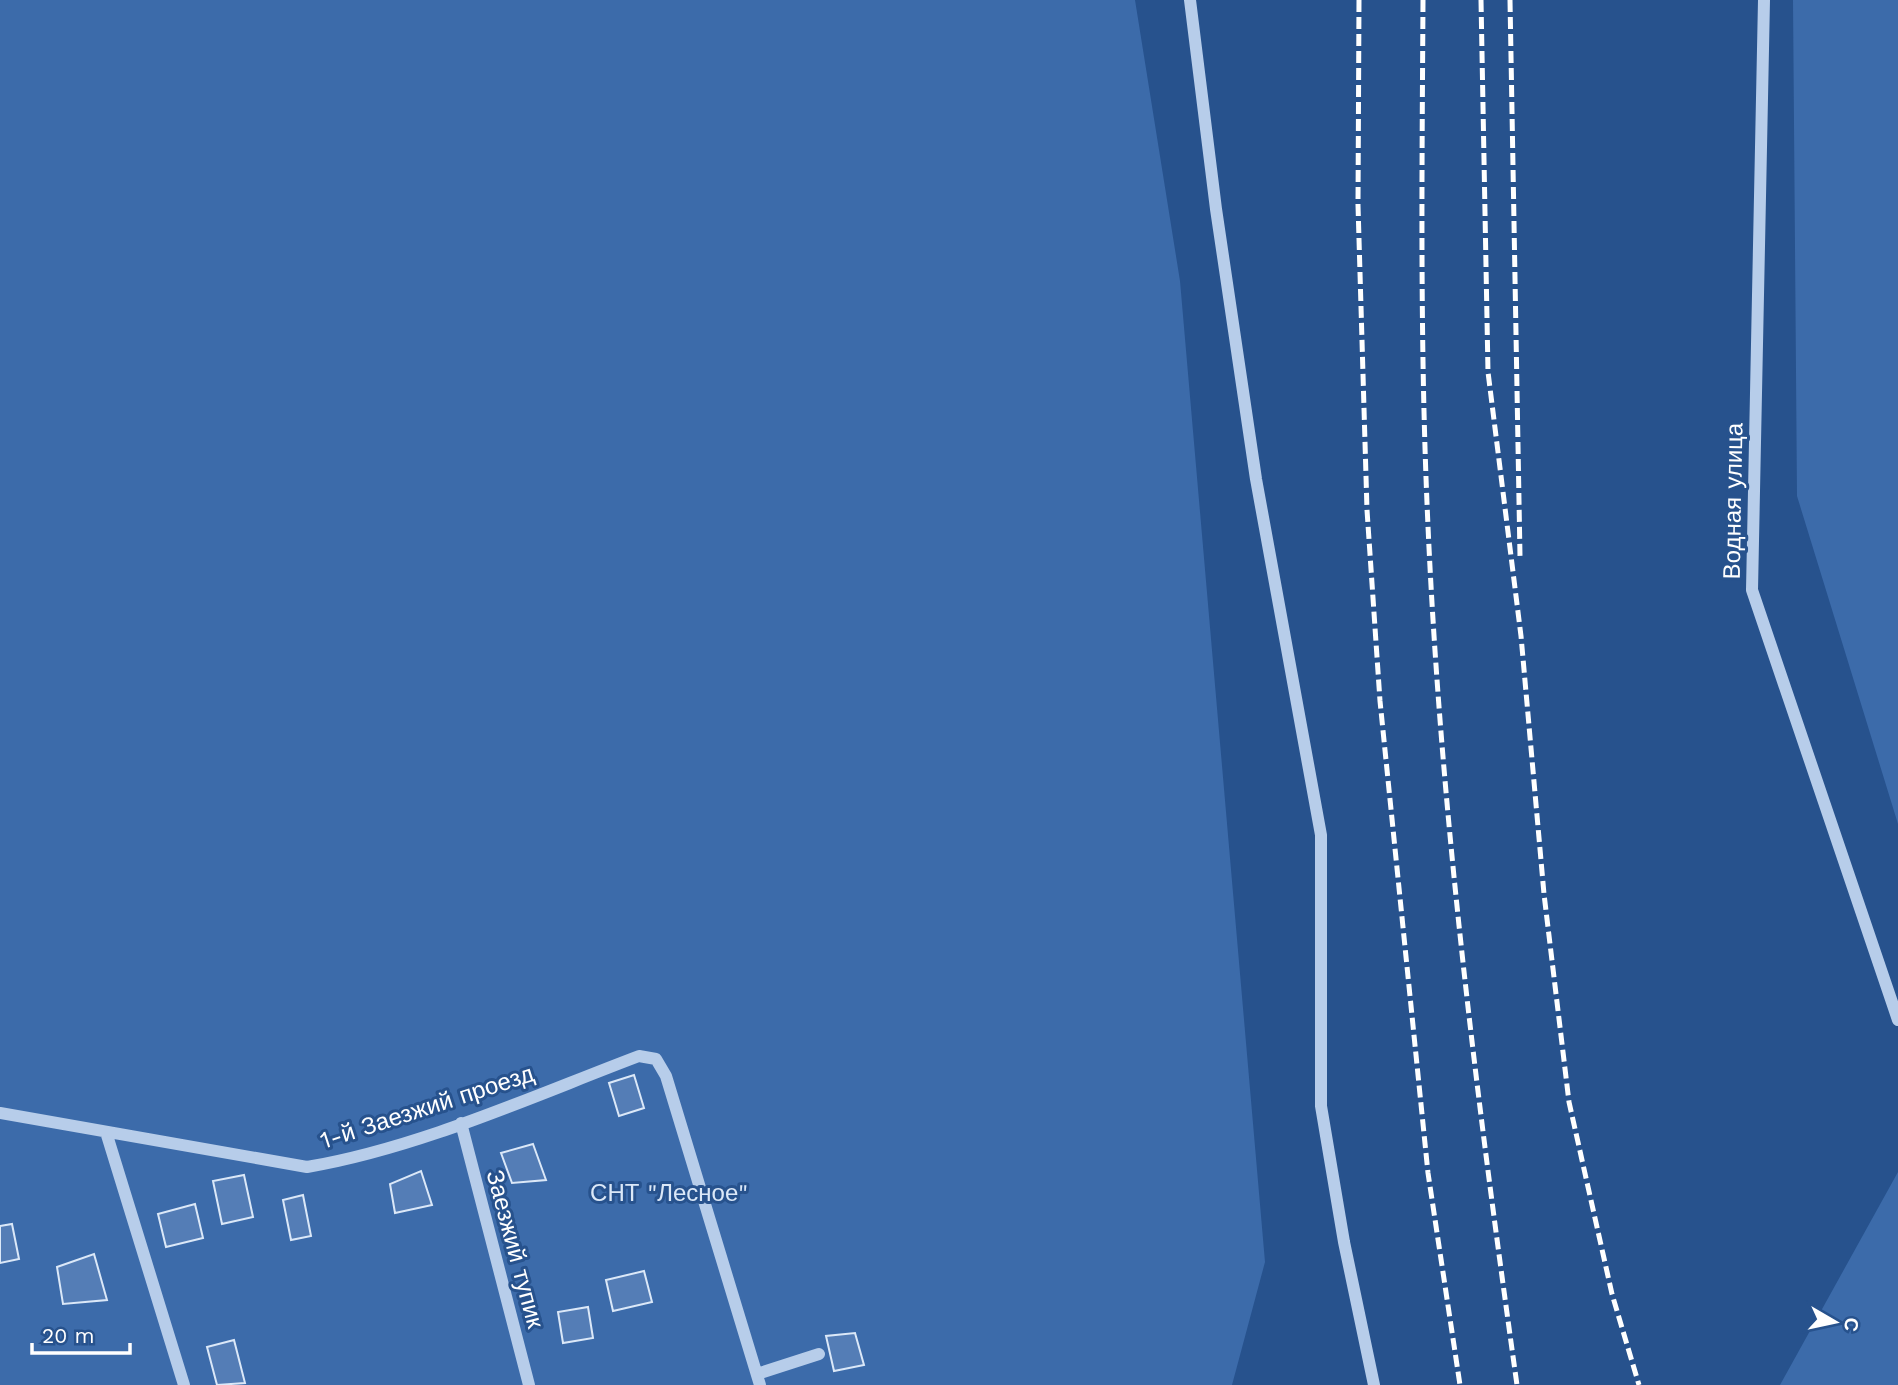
<svg xmlns="http://www.w3.org/2000/svg" width="1898" height="1385" font-family="'Work Sans',sans-serif">
  <style>
    .green { fill: #3c6baa }
    .building { fill: #547db6; stroke: #dbe8f8; stroke-width: 2 }
    .lines { fill: none; stroke-linecap: round; stroke-linejoin: round }
    .minor { stroke: #b7cdea; stroke-width: 12 }
    .rail { stroke: #fff; stroke-width: 5; stroke-dasharray: 12 5; stroke-linecap: butt }
    .labels { text-anchor: middle; dominant-baseline: central; stroke-width: 6; stroke-linejoin: round; paint-order: stroke }
    .street-label { font-size: 24px; fill: #fff; stroke: #27528d }
    .park-label { font-size: 24px; fill: #dbe8f8; stroke: #27528d }
  </style>
  <rect width="100%" height="100%" fill="#27528d"/>
  <path class="green" d="M0,0H1135L1180,281L1265,1262L1232,1385H0Z
    M1793,0H1898V824L1797,496Z
    M1898,1172V1385H1780Z"/>
  <path class="building" d="M634,1075L644,1108L619,1116L609,1083Z
    M533,1144L546,1180L512,1183L501,1153Z
    M421,1171L432,1205L395,1213L390,1184Z
    M244,1175L253,1217L222,1224L213,1181Z
    M303,1195L311,1236L291,1240L283,1200Z
    M195,1204L203,1238L166,1247L158,1214Z
    M12,1224L19,1259L0,1263V1226Z
    M94,1254L107,1300L63,1304L57,1267Z
    M644,1271L652,1302L613,1311L606,1280Z
    M588,1307L593,1338L563,1343L558,1312Z
    M855,1333L864,1365L834,1371L826,1336Z
    M234,1340L245,1383L217,1385L207,1347Z"/>
  <g class="lines">
    <path class="minor" d="M1190,0L1216,209L1256,479L1321,835V1106L1344,1242L1374,1385
      M1764,0L1752,590L1898,1020
      M0,1113L307,1167C419,1148 533,1096 639,1056L656,1059L666,1076L760,1385
      M461,1123L529,1385
      M106,1132L184,1385
      M757,1374L819,1354"/>
    <path class="rail" d="M1359,0L1358,205L1367,510L1380,701L1428,1173L1460,1385
      M1423,0C1422,167 1420,336 1427,503C1439,798 1476,1093 1517,1385
      M1481,0L1488,372L1521,636L1544,894L1569,1102L1612,1294L1639,1385
      M1510,0L1520,556"/>
  </g>
  <g class="labels">
    <g class="street-label">
      <text transform="translate(1733 501) rotate(-89)">Водная улица</text>
      <text transform="translate(427 1107) rotate(-18)">1-й Заезжий проезд</text>
      <text transform="translate(515 1249) rotate(75)">Заезжий тупик</text>
    </g>
    <g class="park-label">
      <text x="669" y="1193">СНТ "Лесное"</text>
    </g>
  </g>
  <g transform="translate(1835 1322) rotate(99)" stroke="#27528d" stroke-width="5" paint-order="stroke">
  <path d="M0-5L12 26L0 18L-12 26Z" fill="#ffffff"/>
  <text y="-10" font-size="19" font-weight="bold" text-anchor="middle" fill="#ffffff">С</text>
  </g>
  <path d="M32 1343v10h98v-10" fill="none" stroke="#ffffff" stroke-width="3.5"/>
  <text x="42" y="1343" font-size="21" fill="#ffffff" stroke="#27528d" stroke-width="5" paint-order="stroke">20 m</text>
</svg>
